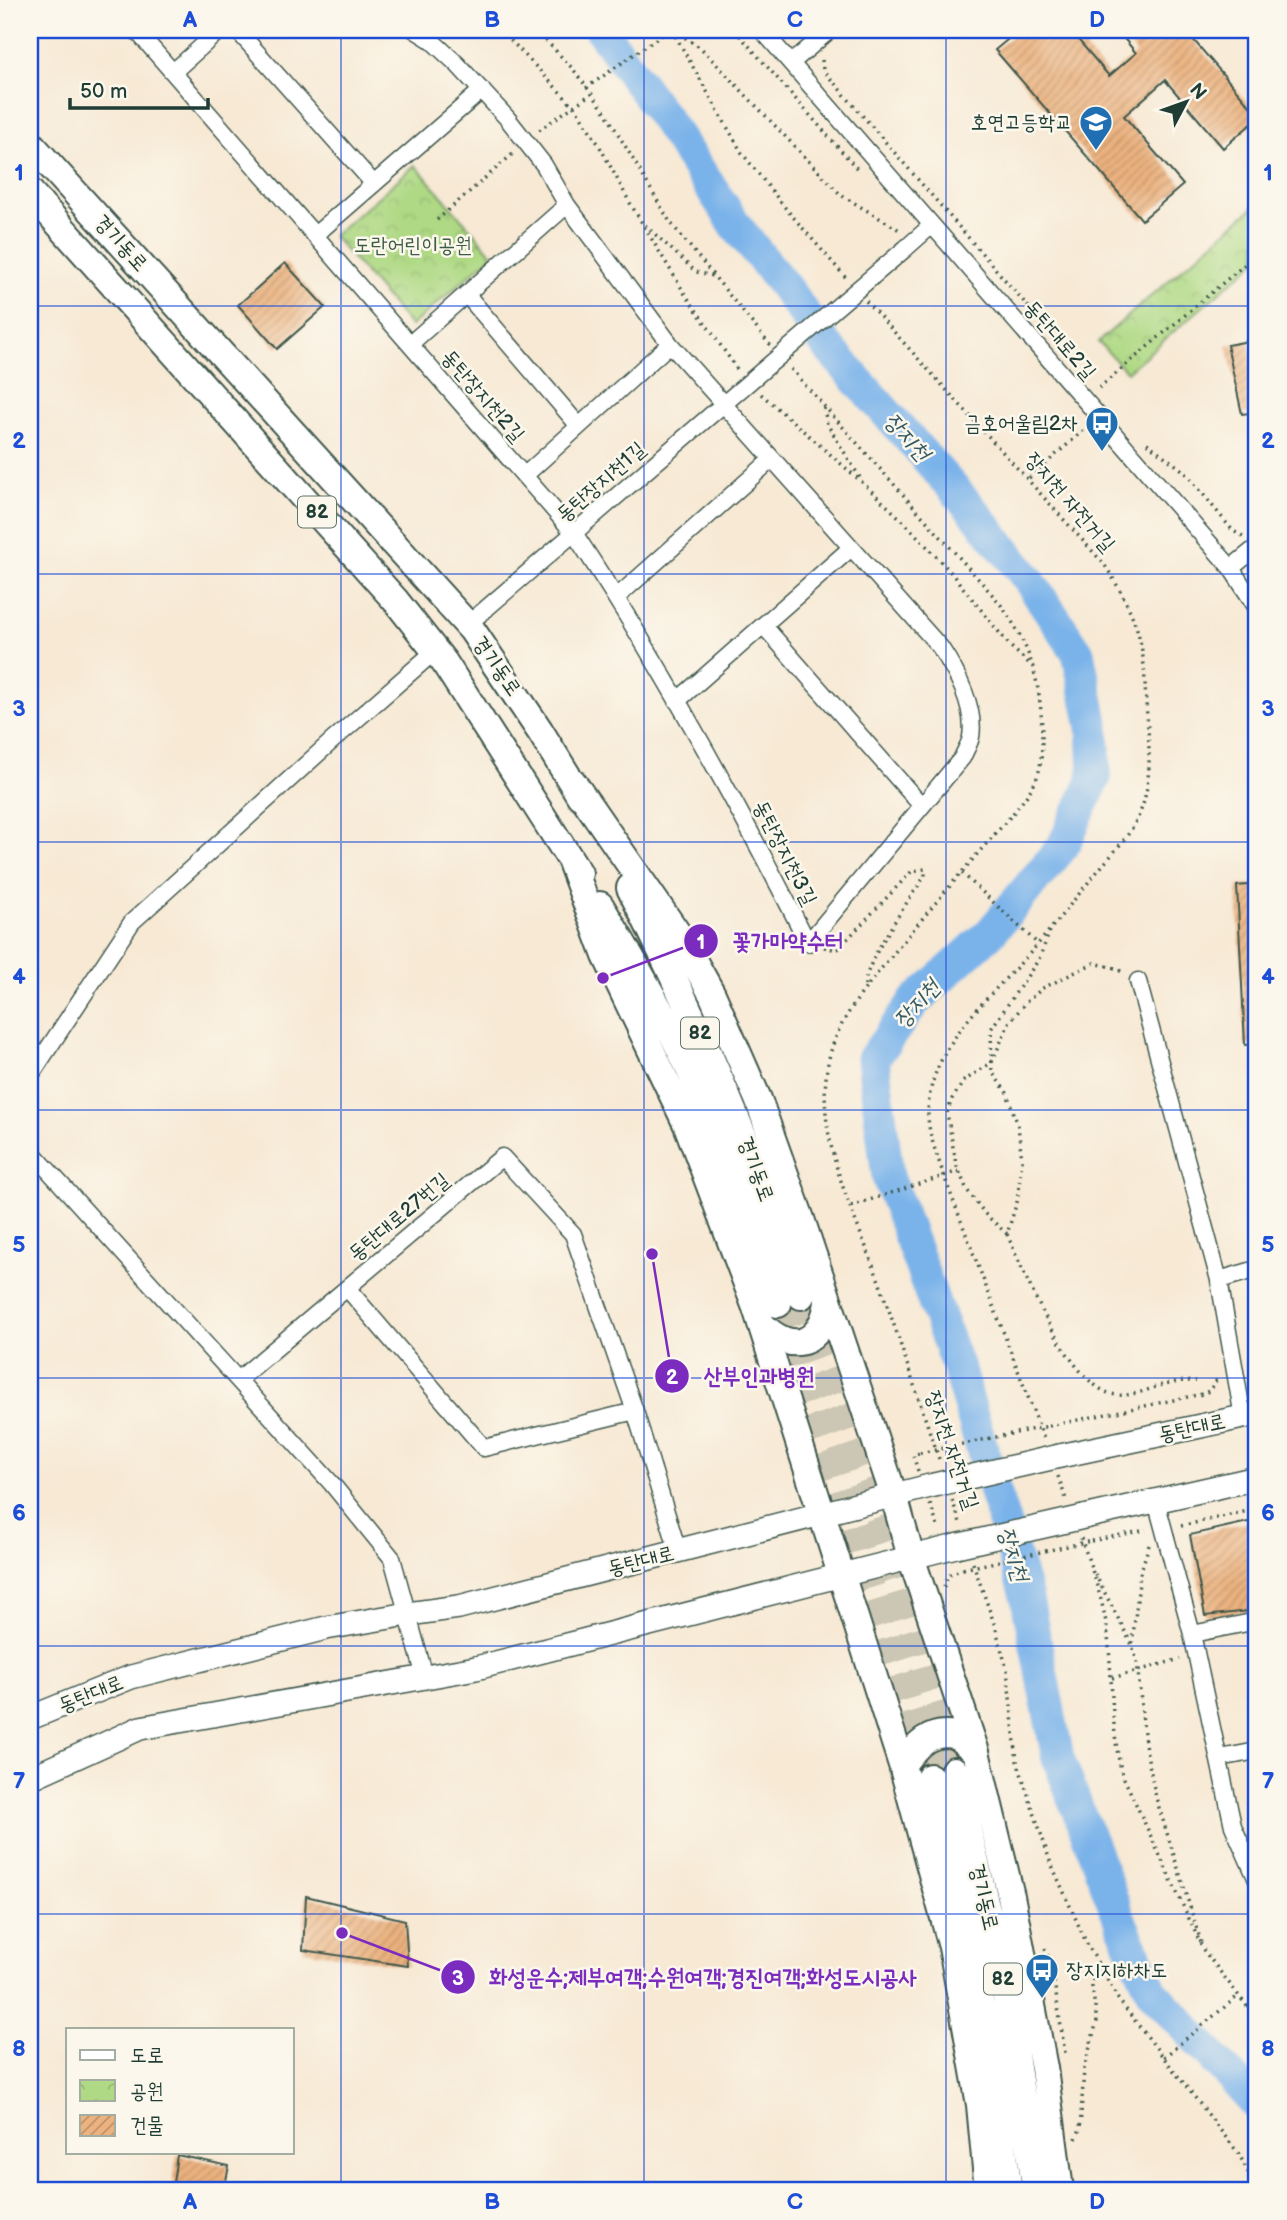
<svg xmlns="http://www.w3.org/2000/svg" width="1287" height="2220" font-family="'Balsamiq Sans','Poor Story',sans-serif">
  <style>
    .park { fill: url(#park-crowns); stroke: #678b5c; stroke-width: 2 }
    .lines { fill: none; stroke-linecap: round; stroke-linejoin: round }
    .river { stroke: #7ab3ea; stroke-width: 33 }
    .building { fill: url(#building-hatch) }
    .primary-tunnel { stroke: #ccc7b4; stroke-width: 26; stroke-dasharray: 26 13; stroke-linecap: butt }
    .minor-casing { stroke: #3f574c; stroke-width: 19 }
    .secondary-casing { stroke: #3f574c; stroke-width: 26 }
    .primary-casing { stroke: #3f574c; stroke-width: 30 }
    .path { stroke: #3f574c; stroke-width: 3.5; stroke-dasharray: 2 5; stroke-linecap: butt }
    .minor { stroke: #fff; stroke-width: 16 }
    .secondary { stroke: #fff; stroke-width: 23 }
    .primary { stroke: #fff; stroke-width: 26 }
    .minor-bridge-casing { stroke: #3f574c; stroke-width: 19; stroke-linecap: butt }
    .secondary-bridge-casing { stroke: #3f574c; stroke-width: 26; stroke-linecap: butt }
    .path-bridge { stroke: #3f574c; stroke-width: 3.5; stroke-dasharray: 2 5; stroke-linecap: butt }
    .minor-bridge { stroke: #fff; stroke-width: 16 }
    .secondary-bridge { stroke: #fff; stroke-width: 23 }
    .grid { fill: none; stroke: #1d4ed8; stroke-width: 2; stroke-opacity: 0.55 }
    .labels { text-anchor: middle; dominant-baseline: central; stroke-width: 5; stroke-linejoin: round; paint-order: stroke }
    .shield { fill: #fbf7ec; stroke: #61756b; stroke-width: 2 }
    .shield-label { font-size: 19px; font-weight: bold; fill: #1f3d34 }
    .poi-label { font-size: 21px; fill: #1f3d34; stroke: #fbf7ec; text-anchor: end }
    .street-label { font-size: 21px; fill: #1f3d34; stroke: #fbf7ec }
    .park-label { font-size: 21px; fill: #3c5c44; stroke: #fbf7ec }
    .water-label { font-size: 23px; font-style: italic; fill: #365a62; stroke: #fbf7ec }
    .leader { fill: none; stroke: #7b2cbf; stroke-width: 2.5 }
    .callout-dot { fill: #7b2cbf; stroke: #fbf7ec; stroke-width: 2.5 }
    .mark-label { font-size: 21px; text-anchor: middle; font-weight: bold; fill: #fff }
    .callout-label { font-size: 23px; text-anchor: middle; font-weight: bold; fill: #7b2cbf; stroke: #fbf7ec; stroke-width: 5; stroke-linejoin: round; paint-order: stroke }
    .neatline { fill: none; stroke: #1d4ed8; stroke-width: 2.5 }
    .grid-label { font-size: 23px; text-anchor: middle; font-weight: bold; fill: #1d4ed8 }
  </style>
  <defs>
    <pattern id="park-crowns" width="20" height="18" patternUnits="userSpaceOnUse" patternTransform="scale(1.75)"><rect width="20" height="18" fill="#afd984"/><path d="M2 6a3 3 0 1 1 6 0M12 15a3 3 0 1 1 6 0" fill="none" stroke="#96bb73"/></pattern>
    <pattern id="building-hatch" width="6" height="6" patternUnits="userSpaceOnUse" patternTransform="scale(1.75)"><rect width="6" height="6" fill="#ecb27f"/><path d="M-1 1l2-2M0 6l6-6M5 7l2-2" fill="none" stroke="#bf9269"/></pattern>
  </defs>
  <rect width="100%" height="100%" fill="#fbf7ec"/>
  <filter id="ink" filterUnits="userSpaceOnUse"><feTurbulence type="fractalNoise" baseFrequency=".0143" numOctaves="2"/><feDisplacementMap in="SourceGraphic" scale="14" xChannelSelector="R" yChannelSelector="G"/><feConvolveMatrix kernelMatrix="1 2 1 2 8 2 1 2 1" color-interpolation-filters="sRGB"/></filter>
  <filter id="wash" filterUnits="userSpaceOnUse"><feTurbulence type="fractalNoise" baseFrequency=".00686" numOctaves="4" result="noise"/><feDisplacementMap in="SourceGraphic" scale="28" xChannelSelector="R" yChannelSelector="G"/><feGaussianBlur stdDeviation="1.57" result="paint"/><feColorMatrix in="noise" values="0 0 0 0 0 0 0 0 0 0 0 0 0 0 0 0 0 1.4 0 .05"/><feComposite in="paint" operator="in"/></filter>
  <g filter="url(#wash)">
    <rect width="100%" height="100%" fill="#f7e9d4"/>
    <path class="park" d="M415,165L493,255L411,326L333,236Z
      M1257,204V260L1127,372L1098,342Z"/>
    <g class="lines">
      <path class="river" d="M601,30L665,119L737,227L784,286L828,347L975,513L1028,579L1078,653L1093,727L1095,777L1063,846L990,933L914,1002L873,1059L888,1177L958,1368L1027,1599L1058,1758L1122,1925L1152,1991L1257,2105"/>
    </g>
    <g id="blocks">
      <path class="building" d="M1019,30H1070L1109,76L1136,53L1117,30H1185L1257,114V119L1223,148L1165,80L1124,116L1183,185L1142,220L995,50Z
        M285,263L325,307L277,349L238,305Z
        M1249,341L1257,380V412L1242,414L1227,345Z
        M1257,884V1044L1245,1045L1237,886Z
        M1257,1520V1610L1205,1616L1190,1535Z
        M306,1896L405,1920L408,1966L303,1950Z
        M177,2155L229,2166L224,2190H172Z"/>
    </g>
  </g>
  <g filter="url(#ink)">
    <use href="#blocks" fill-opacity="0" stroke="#3f574c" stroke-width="2"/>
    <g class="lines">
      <path class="primary-tunnel" d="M801,1296L871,1498L954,1770
        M778,1304L847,1508L930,1777"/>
      <defs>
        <path id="minor" d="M136,30L574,533C661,664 737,803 808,943L962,758C965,751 970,743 971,737C976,706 956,671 940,647L670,344L567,205L544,165L507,118L457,64L431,40L415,30
          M237,30L374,184
          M762,30L1231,568L1257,608
          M791,63L830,30
          M173,72L220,30
          M315,235L482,90
          M906,248L932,225
          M466,294L579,426
          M410,344L567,205
          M524,476L670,344
          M1231,568L1257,547
          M617,597L772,459
          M467,625L762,371
          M763,625L921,805
          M677,701L851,548
          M1138,981L1219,1280L1243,1417
          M30,1076L132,922L333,740L435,651
          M30,1150L332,1484L392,1558L425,1677
          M1219,1280L1257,1269
          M238,1380L347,1288
          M635,1411L484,1448L347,1288L502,1157L573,1234L635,1411L678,1551
          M1156,1501L1192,1634L1257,1621
          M1192,1634L1233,1826L1257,1880
          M1220,1758L1257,1751"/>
        <path id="secondary" d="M1060,1456L1257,1414
          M1084,1517L1257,1478
          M30,1718L131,1677L326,1628L408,1614L459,1607L930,1486
          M30,1778L140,1728L476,1668L956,1546"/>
        <path id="primary" d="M30,143L472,630L540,731L580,796
          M30,192L396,601L444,662L579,873
          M572,781L682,940L712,994L758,1099L801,1219L894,1496L911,1557L976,1752L1011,1896L1044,2068L1060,2190
          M570,859L606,956L687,1125L756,1308L902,1765L952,1947L980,2105L988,2190
          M630,888C696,1020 757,1155 801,1296
          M600,905C635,963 669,1022 696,1084C727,1156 753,1230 778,1304
          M762,1325C792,1355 821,1345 828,1303
          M902,1765C916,1746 929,1730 955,1735L976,1752
          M954,1770L1003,1978L1036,2190
          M930,1777L951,1848L989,2048L1009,2190"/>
      </defs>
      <use href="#minor" class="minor-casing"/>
      <use href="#secondary" class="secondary-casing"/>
      <use href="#primary" class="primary-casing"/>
      <path class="path" d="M501,30L577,110L599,145L630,203L685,294L739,372
        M536,30L573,69L604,110L670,222L770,345
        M672,30L742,153L787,210L847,279
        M673,30L701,48L841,195L901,231
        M735,30L859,171
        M788,30L797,34
        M822,60L823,70L1038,318
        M586,88L669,30
        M539,130L591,94
        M437,220L515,152
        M645,225L696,272L713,276
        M866,301L1104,564C1121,590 1137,619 1142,651C1145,668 1145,686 1146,704C1149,739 1154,786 1137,819C1129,836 1114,852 1102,866C1080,892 1060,918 1038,944C996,993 928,1043 928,1114C928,1135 938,1157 944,1176L1044,1439
        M791,369L998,601C1030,644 1041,680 1042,734C1042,749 1042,766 1036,780C1025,803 997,831 980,851C948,888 916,926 885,964C859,996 833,1027 827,1069C816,1146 857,1217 881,1287C901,1345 920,1404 940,1462
        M1099,388L1257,254
        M761,394L863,483L904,522L948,569L1011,647L1034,668
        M824,408L827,424L862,481
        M1147,443L1185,472L1233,531L1243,536
        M1029,478L1083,431
        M962,873L1038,944
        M1050,931L1039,959L991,1029L992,1072L1007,1093L1018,1126L1022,1161L1017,1202L1007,1234C1024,1273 1071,1391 1117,1395C1137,1397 1155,1385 1175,1382C1182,1381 1189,1381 1196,1381
        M824,947L837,950L912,871L925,869V876C912,895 862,966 865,987
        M851,1206L959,1171
        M1007,1234L986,1215L967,1190L956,1164L947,1113L952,1099L964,1081L992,1062L1009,1023L1025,1003L1043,988L1094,963L1115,968L1124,973
        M1049,1426L1202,1394L1209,1391L1216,1381H1220
        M918,1471L913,1455L920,1453
        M1058,1476L1067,1502
        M952,1500L961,1525
        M930,1504L939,1530
        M1181,1526L1257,1509
        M1081,1538C1091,1567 1102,1597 1107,1628C1113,1677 1110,1726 1122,1774L1204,1951L1257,2019
        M1091,1541L1146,1530
        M1149,1545L1140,1574L1132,1645L1137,1661L1145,1744L1156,1798L1201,1942
        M973,1563L996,1629L1007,1670L1017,1761L1050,1861L1086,1942L1118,1999L1239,2154L1257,2190
        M1095,1574L1132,1645
        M944,1587L948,1575L963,1569
        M1112,1678L1180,1659
        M1045,1948L1052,1968L1065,2053
        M1248,2005L1257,2013
        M1164,2057L1238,1996
        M1076,2139L1080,2129L1084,2069L1097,2021L1092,1987L1095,1961"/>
      <use href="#minor" class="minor"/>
      <use href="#secondary" class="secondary"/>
      <use href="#primary" class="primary"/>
      <defs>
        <path id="minor-bridge" d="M762,371L906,248"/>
        <path id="secondary-bridge" d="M930,1486L1060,1456
          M956,1546L1084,1517"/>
      </defs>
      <use href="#minor-bridge" class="minor-bridge-casing"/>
      <use href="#secondary-bridge" class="secondary-bridge-casing"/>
      <path class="path-bridge" d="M920,1453L1049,1426
        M963,1569L1091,1541"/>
      <use href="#minor-bridge" class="minor-bridge"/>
      <use href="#secondary-bridge" class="secondary-bridge"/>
    </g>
  </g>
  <path class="grid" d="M341,30V2190M644,30V2190M946,30V2190M30,306H1257M30,574H1257M30,842H1257M30,1110H1257M30,1378H1257M30,1646H1257M30,1914H1257"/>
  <defs>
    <symbol id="school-pin" viewBox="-11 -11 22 30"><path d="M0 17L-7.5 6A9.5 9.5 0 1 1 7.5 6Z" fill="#1f6fb2" stroke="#fbf7ec"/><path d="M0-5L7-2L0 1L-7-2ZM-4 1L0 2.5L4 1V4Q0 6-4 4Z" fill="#fff"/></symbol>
    <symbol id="bus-pin" viewBox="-11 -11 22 30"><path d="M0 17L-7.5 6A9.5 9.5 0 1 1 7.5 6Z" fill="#1f6fb2" stroke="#fbf7ec"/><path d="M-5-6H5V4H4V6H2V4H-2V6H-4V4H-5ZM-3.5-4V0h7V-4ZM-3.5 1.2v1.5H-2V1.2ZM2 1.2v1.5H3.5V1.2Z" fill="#fff"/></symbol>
  </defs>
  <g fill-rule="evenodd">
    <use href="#school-pin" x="1077" y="103" width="38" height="52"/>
    <use href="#bus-pin" x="1083" y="404" width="38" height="52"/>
    <use href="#bus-pin" x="1023" y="1951" width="38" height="52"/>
  </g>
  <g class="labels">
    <g class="shield">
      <rect x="298" y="496.5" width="38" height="31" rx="5"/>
      <rect x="681" y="1017.5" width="38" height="31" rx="5"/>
      <rect x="984" y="1963.5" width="38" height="31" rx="5"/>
    </g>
    <g class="shield-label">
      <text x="317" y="512">82</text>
      <text x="700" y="1033">82</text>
      <text x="1003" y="1979">82</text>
    </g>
    <g class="poi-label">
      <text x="1072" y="122">호연고등학교</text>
      <text x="1078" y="423">금호어울림2차</text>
      <text x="1066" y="1970" text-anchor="start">장지지하차도</text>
    </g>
    <g class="street-label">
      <text transform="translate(121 243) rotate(48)">경기동로</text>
      <text transform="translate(1060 340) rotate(49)">동탄대로2길</text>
      <text transform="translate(483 396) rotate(49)">동탄장지천2길</text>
      <text transform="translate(601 482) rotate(-41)">동탄장지천1길</text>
      <text transform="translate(1070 502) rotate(49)">장지천 자전거길</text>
      <text transform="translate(497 666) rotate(55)">경기동로</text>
      <text transform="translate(785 853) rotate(63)">동탄장지천3길</text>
      <text transform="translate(756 1169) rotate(70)">경기동로</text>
      <text transform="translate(399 1217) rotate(-40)">동탄대로27번길</text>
      <text transform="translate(1192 1428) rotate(-12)">동탄대로</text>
      <text transform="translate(952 1450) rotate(71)">장지천 자전거길</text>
      <text transform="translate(641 1561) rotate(-14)">동탄대로</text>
      <text transform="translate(91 1694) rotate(-22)">동탄대로</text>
      <text transform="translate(984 1897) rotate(77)">경기동로</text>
    </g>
    <g class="park-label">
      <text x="413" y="245">도란어린이공원</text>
    </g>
    <g class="water-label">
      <text transform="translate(907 437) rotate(48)">장지천</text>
      <text transform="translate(917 1004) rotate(-48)">장지천</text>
      <text transform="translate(1013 1554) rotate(73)">장지천</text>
    </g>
  </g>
  <path class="leader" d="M603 978L701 941M652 1254L672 1376M342 1933L458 1977"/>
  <g class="callout-dot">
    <circle cx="603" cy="978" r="7"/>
    <circle cx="652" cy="1254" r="7"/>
    <circle cx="342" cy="1933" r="7"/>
    <circle cx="701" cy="941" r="18"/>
    <circle cx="672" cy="1376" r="18"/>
    <circle cx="458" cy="1977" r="18"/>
  </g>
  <g class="mark-label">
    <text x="701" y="949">1</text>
    <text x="672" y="1384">2</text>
    <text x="458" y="1985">3</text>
  </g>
  <g class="callout-label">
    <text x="788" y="949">꽃가마약수터</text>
    <text x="759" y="1384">산부인과병원</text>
    <text x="703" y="1985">화성운수;제부여객;수원여객;경진여객;화성도시공사</text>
  </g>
  <rect width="1287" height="2220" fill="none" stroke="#fbf7ec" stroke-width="77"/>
  <rect x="66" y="2028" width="228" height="126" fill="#fbf7ec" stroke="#a3ada2" stroke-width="2"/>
  <rect x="80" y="2050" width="35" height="10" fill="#ffffff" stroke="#a3ada2" stroke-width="2"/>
  <text x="130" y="2062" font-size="21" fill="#1f3d34">도로</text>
  <rect x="80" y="2080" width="35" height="21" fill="url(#park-crowns)" stroke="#a3ada2" stroke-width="2"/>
  <text x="130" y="2098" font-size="21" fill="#1f3d34">공원</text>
  <rect x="80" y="2115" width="35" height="21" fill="url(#building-hatch)" stroke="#a3ada2" stroke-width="2"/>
  <text x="130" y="2132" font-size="21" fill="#1f3d34">건물</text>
  <g transform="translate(1186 102) rotate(49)" stroke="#fbf7ec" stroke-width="5" paint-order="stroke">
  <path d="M0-5L12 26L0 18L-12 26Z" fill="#1f3d34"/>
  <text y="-10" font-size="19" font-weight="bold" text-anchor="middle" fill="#1f3d34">N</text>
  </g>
  <path d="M70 98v10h138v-10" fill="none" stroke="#1f3d34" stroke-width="3.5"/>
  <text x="80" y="98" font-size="21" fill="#1f3d34" stroke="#fbf7ec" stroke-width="5" paint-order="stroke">50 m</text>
  <rect x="38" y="38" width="1210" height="2144" class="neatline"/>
  <g class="grid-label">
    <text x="190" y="27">A</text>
    <text x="492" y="27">B</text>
    <text x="795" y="27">C</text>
    <text x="1097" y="27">D</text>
    <text x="19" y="180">1</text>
    <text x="1268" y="180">1</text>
    <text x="19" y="448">2</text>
    <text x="1268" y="448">2</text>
    <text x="19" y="716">3</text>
    <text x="1268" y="716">3</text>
    <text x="19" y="984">4</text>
    <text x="1268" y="984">4</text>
    <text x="19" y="1252">5</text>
    <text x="1268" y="1252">5</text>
    <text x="19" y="1520">6</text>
    <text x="1268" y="1520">6</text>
    <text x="19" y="1788">7</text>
    <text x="1268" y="1788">7</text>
    <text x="19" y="2056">8</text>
    <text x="1268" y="2056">8</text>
    <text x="190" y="2209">A</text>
    <text x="492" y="2209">B</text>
    <text x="795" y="2209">C</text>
    <text x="1097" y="2209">D</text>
  </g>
</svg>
